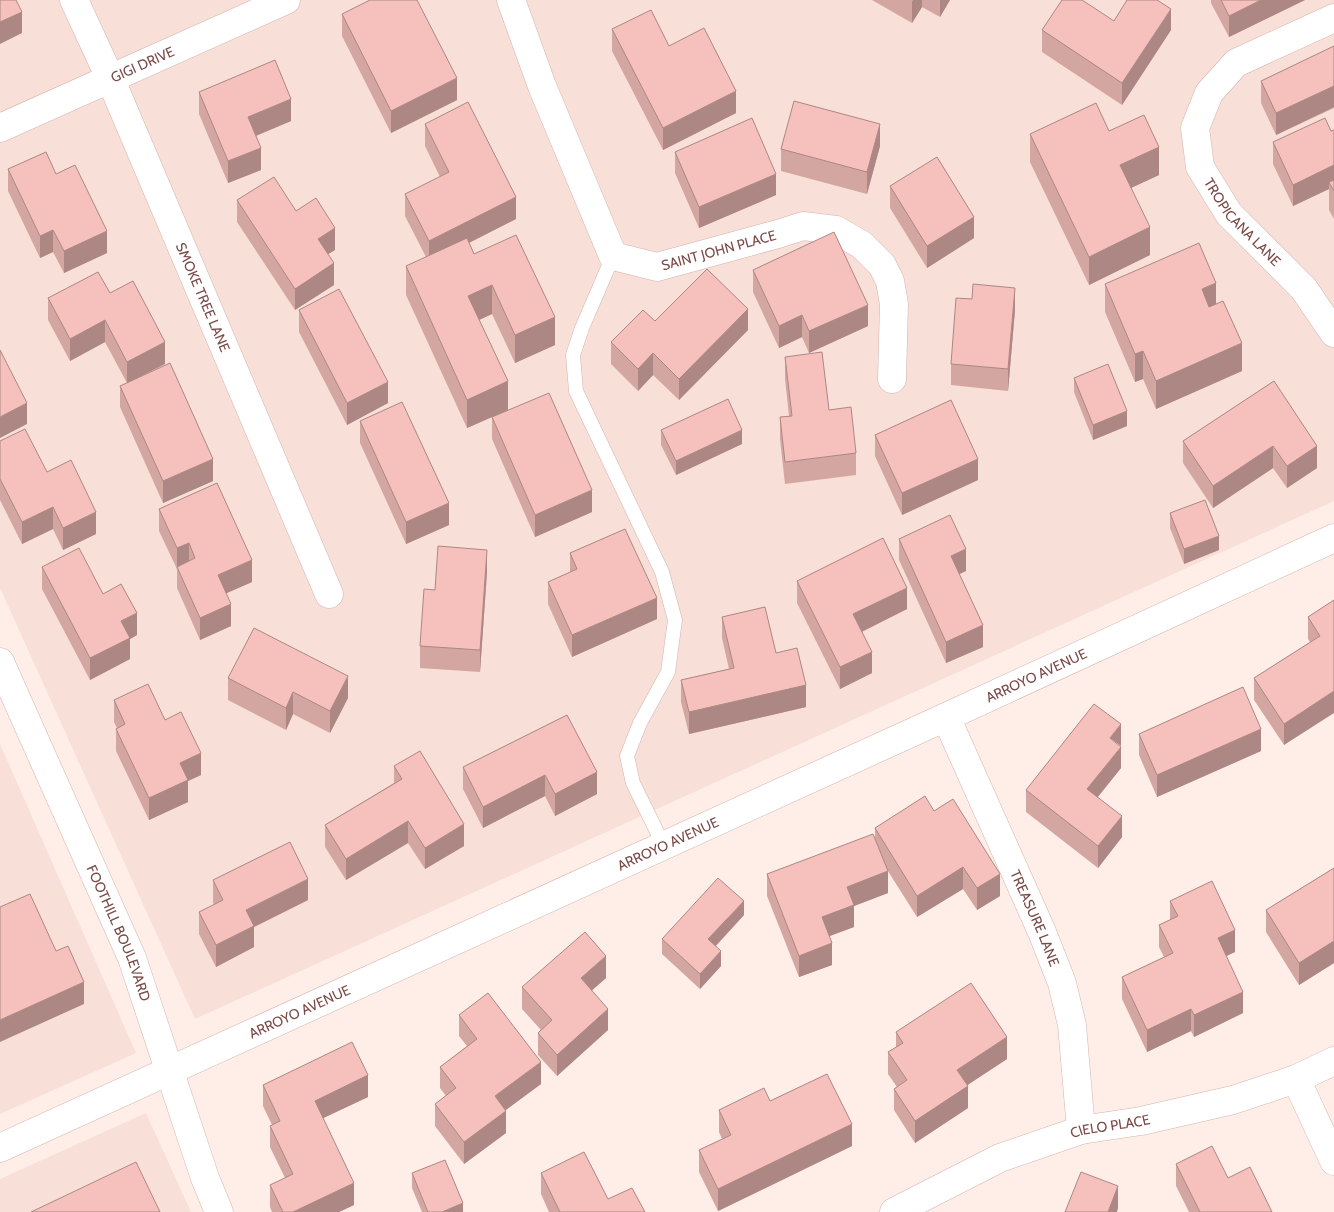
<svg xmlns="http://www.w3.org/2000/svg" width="1334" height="1212" font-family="Cabin,sans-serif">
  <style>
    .residential { fill: #f8dfd7 }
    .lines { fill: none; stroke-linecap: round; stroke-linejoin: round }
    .service-casing { stroke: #d4b3ae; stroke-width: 15 }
    .minor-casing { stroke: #d4b3ae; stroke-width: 29 }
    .tertiary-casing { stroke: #d4b3ae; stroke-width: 29 }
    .service { stroke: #fff; stroke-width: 14 }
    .minor { stroke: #fff; stroke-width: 28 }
    .tertiary { stroke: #fff; stroke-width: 28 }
    .wall { fill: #d4a6a2 }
    .shaded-wall { fill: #ac8784 }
    .building { fill: #f6c1bc; stroke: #ac8784 }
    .labels { text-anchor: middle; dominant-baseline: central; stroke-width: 4; stroke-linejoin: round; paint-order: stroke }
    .street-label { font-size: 14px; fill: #7a4a48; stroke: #fff3ef }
  </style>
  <rect width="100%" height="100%" fill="#feeee7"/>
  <path class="residential" d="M0,0H1334V501L195,1019L0,588Z
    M0,744L136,1053L0,1114Z
    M146,1113L191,1212H0V1179Z"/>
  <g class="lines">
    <defs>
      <path id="service" d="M613,256L582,328L573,355L576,391L662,572L675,620L668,672L640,723L627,756L633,783L664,846"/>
      <g id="minor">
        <path id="s1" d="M74,0L110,78L329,594"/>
        <path id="s2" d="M511,0L542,86L613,256L657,267L778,234L803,226L836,230L862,245L882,265L890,281L894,304L892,379"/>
        <path id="s3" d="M1334,18L1236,63L1209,93L1195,128L1200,167L1229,214L1304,289L1334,333"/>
        <path id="s4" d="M0,128L286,0"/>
        <path id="s5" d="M946,717L1042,932L1062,983L1072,1025L1081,1130"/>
        <path d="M1296,1079L1334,1161"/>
        <path id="s6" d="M894,1212L1000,1158L1081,1130L1141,1121L1233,1100L1296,1079L1334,1061"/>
      </g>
      <g id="tertiary">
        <path id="s7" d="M0,662L132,958L205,1178L219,1212"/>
        <path id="s8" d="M0,1148L946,717L1334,538"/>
      </g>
    </defs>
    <use href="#service" class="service-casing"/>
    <use href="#minor" class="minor-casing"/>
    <use href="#tertiary" class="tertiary-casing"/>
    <use href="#service" class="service"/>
    <use href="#minor" class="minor"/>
    <use href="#tertiary" class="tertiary"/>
  </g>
  <path class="wall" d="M872,0H950L940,17L922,7L912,23Z
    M1211,0H1305L1229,37L1211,3Z
    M342,14L457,100L391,133L342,36Z
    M1114,21L1171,30L1122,105L1042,52V30Z
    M612,29L669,46L736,113L663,150L612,51Z
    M1334,46V108L1276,135L1261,103V81Z
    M199,92L291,121L256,136L261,170L228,183L199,114Z
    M425,124L516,219L469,243L474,254L555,345L515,363L492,314L479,320L508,410L467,428L406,295V266L426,257L405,216V194L440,177L425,146Z
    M1334,130V219L1329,210V189L1293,206L1273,164V142L1331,131Z
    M1109,131L1159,175L1131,188L1150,255L1089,285L1030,162V134Z
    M880,146L867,194L781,171V149Z
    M675,152L776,195L699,228L675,173Z
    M8,169L56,174L107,253L64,273L53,252L40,258L8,191Z
    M890,186L974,238L927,268L890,208Z
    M237,200L296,211L335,250L328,254L334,285L295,310L237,222Z
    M753,270L868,326L809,353L802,337L779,348L753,292Z
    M1105,284L1216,304L1242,371L1156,409L1143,379L1135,382L1105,312Z
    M110,293L165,364L138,378L213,481L163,503L120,407V386L127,383L105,342L70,361L48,320V298Z
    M299,310L388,403L347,425L299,332Z
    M1015,310L1008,391L951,385V364Z
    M655,321L748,330L679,400L653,375L638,391L611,364V342Z
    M785,357L829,410L856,453V475L785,484L780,439V417L789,416L785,379Z
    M1074,378L1127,426L1093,440L1074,392Z
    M1274,381L1317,468L1287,488L1273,468L1213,508L1183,463V441Z
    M492,417L592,512L535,537L492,439Z
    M360,421L449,525L406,544L360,443Z
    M661,430L742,444L676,475L661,445Z
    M875,435L978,480L902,515L875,456Z
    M0,441L47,472L96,534L63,550L53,529L22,544L0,500Z
    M159,509L252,582L226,593L231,626L200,640L177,588V569L159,531Z
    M1170,513L1219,550L1184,564L1170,528Z
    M899,539L966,571L959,574L983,647L946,663L899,560Z
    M570,553L657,619L572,657L548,604V582L570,572Z
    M42,567L103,594L137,635L130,639V659L90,680L42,589Z
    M487,572L480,672L420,668V646L435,590Z
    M797,581L907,609L862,632L872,673L840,689L797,603Z
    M1334,600L1284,745L1254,700V678L1310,642L1308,639V617Z
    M722,617L776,653L806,707L689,734L681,702V680L729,669L722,638Z
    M228,678L348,698L330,733L293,714L286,730L228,700Z
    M114,700L201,775L188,781V802L149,820L116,751V729L117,728L114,722Z
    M567,715L597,794L555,816L545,796L483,828L463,789V767Z
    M1139,734L1261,751L1157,797L1139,755Z
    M394,766L464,846L425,869L408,843L346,880L325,847V825L394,783Z
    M1121,768L1098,797L1122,837L1098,868L1026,812V790Z
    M934,811L1000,896L977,910L963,889L917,917L886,868L888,893L854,906V927L829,936L832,965L799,977L767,896V874L875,839V828Z
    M1334,868V963L1299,985L1266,932V910Z
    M213,880L308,900L254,927V947L216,967L199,934V912L214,905L213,902Z
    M1170,901L1235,952L1226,956L1243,1013L1194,1037L1191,1031L1147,1052L1122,999V977L1164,957L1159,947V925L1170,920Z
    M744,915L716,946L721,966L700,989L662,954V939Z
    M606,978L592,990L608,1030L557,1076L538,1055V1033L541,1030L522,1009V987Z
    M459,1015L541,1084L505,1110L506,1133L464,1164L435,1126V1104L446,1096L440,1088V1067L467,1046L459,1036Z
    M896,1032L1007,1059L967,1085L968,1108L915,1143L894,1110V1089L897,1087L888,1074V1052L896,1047Z
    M263,1085L368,1097L323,1118L354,1205L339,1212H272L270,1207V1185L285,1178L270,1147V1126L272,1125L263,1106Z
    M770,1101L852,1146L718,1211L699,1172V1150L722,1139L719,1132V1110Z
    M1176,1164L1228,1178L1272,1212H1189L1176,1186Z
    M412,1173L463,1212H422L412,1188Z
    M541,1173L608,1199L645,1212H549L541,1194Z"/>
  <path class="shaded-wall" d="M913,0H922V7L912,23V2Z
    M940,0H950L940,17Z
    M1261,0H1305L1229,37V16Z
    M1171,9V30L1122,105V83Z
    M22,12V33L0,44V22Z
    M457,78V100L391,133V111Z
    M1334,86V107L1276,135V113Z
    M736,91V113L663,150V128Z
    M291,99V121L248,139V117Z
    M880,124V146L867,194V172Z
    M1159,147V175L1120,193V165Z
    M261,148V170L228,183V161Z
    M1334,165V187L1329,182V189L1293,206V185Z
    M776,174V195L699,228V207Z
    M516,197V219L429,263V241Z
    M974,217V238L927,268V246Z
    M1150,227V255L1089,285V257Z
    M335,228V250L318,260V239Z
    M53,230V252L40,258V236Z
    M107,231V253L64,273V251Z
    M334,263V285L295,310V289Z
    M1216,283V311L1202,317V289Z
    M492,285V314L468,325V296Z
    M1015,288V310L1008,391V369Z
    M868,305V326L809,353V331Z
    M748,309V330L679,400V379Z
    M802,315V337L779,348V326Z
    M555,317V345L515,363V335Z
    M105,320V342L70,361V339Z
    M165,342V364L127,383V362Z
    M1242,343V371L1156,409V381Z
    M1143,351V379L1135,382V354Z
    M653,353V375L638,391V369Z
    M508,381V410L467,428V400Z
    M388,382V403L347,425V403Z
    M27,403V424L0,438V417Z
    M1127,411V426L1093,440V425Z
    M742,430V444L676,475V461Z
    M1273,446V468L1213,508V486Z
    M1317,446V468L1287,488V466Z
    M213,459V481L163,503V481Z
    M978,459V480L902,515V493Z
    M592,490V512L535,537V515Z
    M449,503V525L406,544V522Z
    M53,507V529L22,544V522Z
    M96,512V534L63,550V528Z
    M1219,536V550L1184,564V549Z
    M189,543V565L177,567V548Z
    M966,549V571L951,578V556Z
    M487,550V572L480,672V650Z
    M252,560V582L218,597V575Z
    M907,588V609L853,636V614Z
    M657,598V619L572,657V635Z
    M231,604V626L200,640V618Z
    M137,613V635L130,639V659L90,680V658L121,621Z
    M983,625V647L946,663V642Z
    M872,652V673L840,689V667Z
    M348,676V698L330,733V711Z
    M806,685V707L689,734V712Z
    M1334,691V713L1284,745V724Z
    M293,692V714L286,730V708Z
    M1121,724V746L1110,738Z
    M1261,729V751L1157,797V775Z
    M1121,747V768L1087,810V789Z
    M201,753V775L188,781V802L149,820V798L180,763Z
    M597,772V794L555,816V794Z
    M545,775V796L483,828V807Z
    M1122,816V837L1098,868V846Z
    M408,821V843L346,880V859Z
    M464,824V846L425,869V848Z
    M963,867V889L917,917V896Z
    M888,871V893L854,906V927L822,939V917L847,887Z
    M1000,874V896L977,910V888Z
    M308,879V900L254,927V947L216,967V945L246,910Z
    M744,901V915L708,954V939Z
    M1235,930V952L1218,960V938Z
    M1334,941V963L1299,985V963Z
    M832,943V965L799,977V956Z
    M721,951V966L700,989V974Z
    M606,956V978L581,1000V978Z
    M84,982V1004L0,1042V1020Z
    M1243,992V1013L1194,1037V1015Z
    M608,1009V1030L557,1076V1055Z
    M1191,1009V1031L1147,1052V1030Z
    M1007,1037V1059L957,1092V1070Z
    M541,1062V1084L495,1118V1096Z
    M368,1075V1097L315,1122V1101Z
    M968,1086V1108L915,1143V1121Z
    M506,1111V1133L464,1164V1142Z
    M852,1124V1146L718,1211V1189Z
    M354,1183V1205L339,1212H293Z
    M1118,1186V1208L1117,1212H1108Z
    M463,1203V1212H442Z"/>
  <path class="building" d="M0,0H16L22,12L0,22Z
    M370,0H417L457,78L391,111L342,14Z
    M1062,0H1082L1114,21L1127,0H1157L1171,9L1122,83L1042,30Z
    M1221,0H1261L1229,16Z
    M651,10L669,46L704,28L736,91L663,128L612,29Z
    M1334,46V86L1276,113L1261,81Z
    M275,60L291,99L248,117L261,148L228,161L199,92Z
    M794,101L880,124L867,172L781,149Z
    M468,102L516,197L429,241L405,194L449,172L425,124Z
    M1096,103L1109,131L1144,115L1159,147L1120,165L1150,227L1089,257L1030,134Z
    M752,118L776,174L699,207L675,152Z
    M1325,118L1331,131L1334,130V165L1293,185L1273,142Z
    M46,152L56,174L75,165L107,231L64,251L53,230L40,236L8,169Z
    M937,157L974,217L927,246L890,186Z
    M274,177L296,211L316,198L335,228L318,239L334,263L295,289L237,200Z
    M1334,180V191L1329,182Z
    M834,232L868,305L809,331L802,315L779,326L753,270Z
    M516,235L555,317L515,335L492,285L468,296L508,381L467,400L406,266L467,238L474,254Z
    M1199,243L1216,283L1202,289L1209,307L1223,301L1242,343L1156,381L1143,351L1135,354L1105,284Z
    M707,269L748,309L679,379L653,353L638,369L611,342L643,310L655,321Z
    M98,272L110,293L133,281L165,342L127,362L105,320L70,339L48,298Z
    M973,284L1015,288L1008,369L951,364L956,298L972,299Z
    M339,289L388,382L347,403L299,310Z
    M0,350L27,403L0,417Z
    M822,352L829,410L851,407L856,453L785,462L780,417L792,416L785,357Z
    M170,363L213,459L163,481L120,386Z
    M1108,364L1127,411L1093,425L1074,378Z
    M1274,381L1317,446L1287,466L1273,446L1213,486L1183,441Z
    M549,393L592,490L535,515L492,417Z
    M728,399L742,430L676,461L661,430Z
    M951,400L978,459L902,493L875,435Z
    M402,402L449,503L406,522L360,421Z
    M25,429L47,472L71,460L96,512L63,528L53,507L22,522L0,479V441Z
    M217,483L252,560L218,575L231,604L200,618L177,567L195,558L189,543L177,548L159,509Z
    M1205,500L1219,536L1184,549L1170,513Z
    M950,515L966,549L951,556L983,625L946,642L899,539Z
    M625,529L657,598L572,635L548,582L577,569L570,553Z
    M883,538L907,588L853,614L872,652L840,667L797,581Z
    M438,546L487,550L480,650L420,646L424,589L435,590Z
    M79,548L103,594L121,584L137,613L121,621L130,638L90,658L42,567Z
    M1334,600V691L1284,724L1254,678L1320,636L1308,617Z
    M765,607L776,653L797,648L806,685L689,712L681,680L734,668L722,617Z
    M254,628L348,676L330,711L293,692L286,708L228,678Z
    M148,684L165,720L181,712L201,753L180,763L188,780L149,798L116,729L125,724L114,700Z
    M1243,687L1261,729L1157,775L1139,734Z
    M1094,704L1121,724L1110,738L1121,747L1087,789L1122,816L1098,846L1026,790Z
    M567,715L597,772L555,794L545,775L483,807L463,767Z
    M420,751L464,824L425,848L408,821L346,859L325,825L402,779L394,766Z
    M925,796L934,811L953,799L1000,874L977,888L963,867L917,896L875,828Z
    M873,834L888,871L847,887L854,905L822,917L832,943L799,956L767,874Z
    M290,842L308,879L246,910L254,926L216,945L199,912L223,900L213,880Z
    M1334,868V941L1299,963L1266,910Z
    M718,878L744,901L708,939L721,951L700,974L662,939Z
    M1212,881L1235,930L1218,938L1243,992L1194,1015L1191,1009L1147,1030L1122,977L1173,953L1159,925L1178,916L1170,901Z
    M30,894L56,951L68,946L84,982L0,1020V907Z
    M585,932L606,956L581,978L608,1009L557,1055L538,1033L552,1020L522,987Z
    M971,983L1007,1037L957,1070L968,1086L915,1121L894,1089L907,1080L888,1052L903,1043L896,1032Z
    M488,993L541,1062L495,1096L506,1111L464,1142L435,1104L456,1088L440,1067L477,1039L459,1015Z
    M352,1042L368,1075L315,1101L354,1183L293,1212H283L270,1185L293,1174L270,1126L280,1121L263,1085Z
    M827,1074L852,1124L718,1189L699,1150L731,1135L719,1110L764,1088L770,1101Z
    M1212,1146L1228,1178L1250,1167L1272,1212H1200L1176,1164Z
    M584,1152L608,1199L632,1188L645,1212H560L541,1173Z
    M445,1160L463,1203L442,1212H428L412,1173Z
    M136,1162L160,1212H31Z
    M1081,1172L1118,1186L1108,1212H1065Z"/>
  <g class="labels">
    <g class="street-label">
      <text stroke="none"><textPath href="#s4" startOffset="156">GIGI DRIVE</textPath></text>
      <text stroke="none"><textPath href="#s3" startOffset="295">TROPICANA LANE</textPath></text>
      <text stroke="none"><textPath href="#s2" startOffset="385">SAINT JOHN PLACE</textPath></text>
      <text stroke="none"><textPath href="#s1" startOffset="324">SMOKE TREE LANE</textPath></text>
      <text stroke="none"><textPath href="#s8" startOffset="1139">ARROYO AVENUE</textPath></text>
      <text stroke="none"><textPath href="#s8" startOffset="734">ARROYO AVENUE</textPath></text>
      <text stroke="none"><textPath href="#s5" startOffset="220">TREASURE LANE</textPath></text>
      <text stroke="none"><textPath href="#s7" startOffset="296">FOOTHILL BOULEVARD</textPath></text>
      <text stroke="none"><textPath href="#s8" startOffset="329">ARROYO AVENUE</textPath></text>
      <text stroke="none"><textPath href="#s6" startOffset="234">CIELO PLACE</textPath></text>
    </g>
  </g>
</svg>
